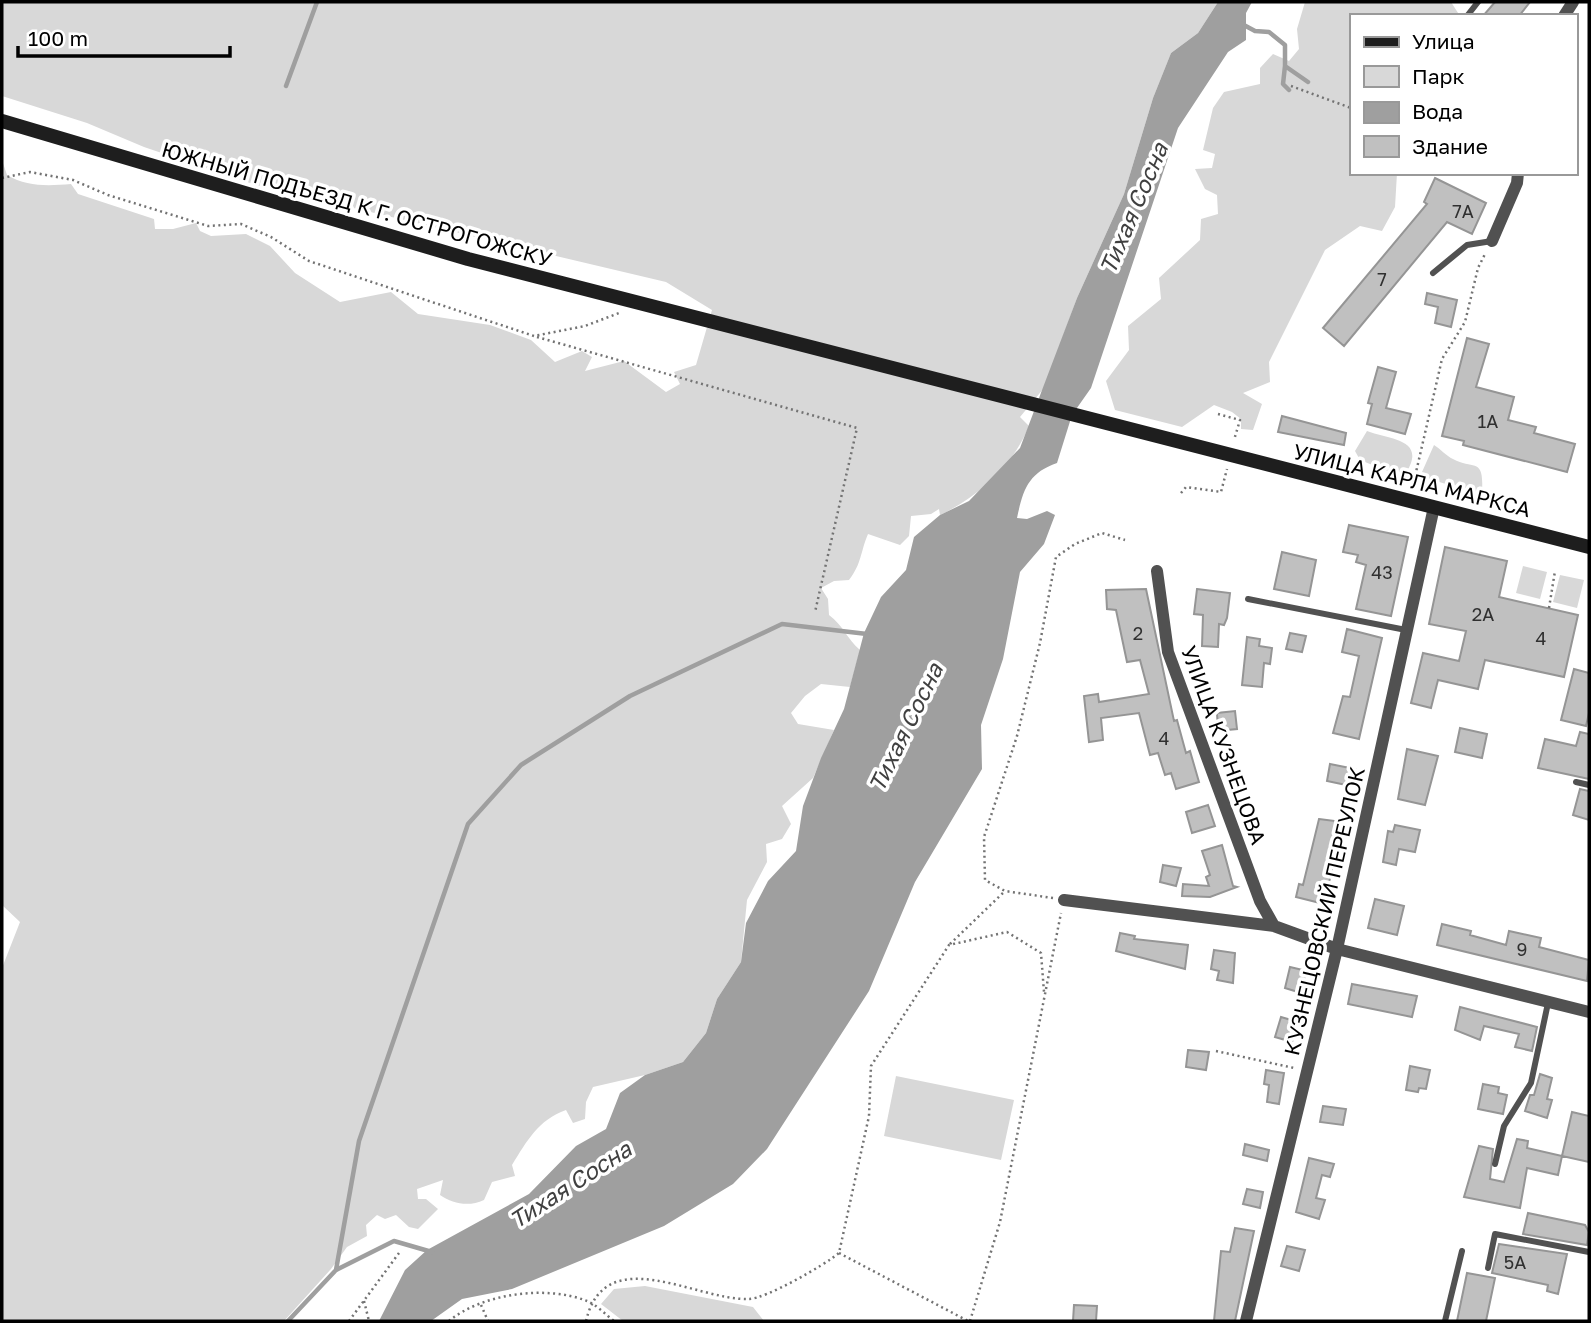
<svg xmlns="http://www.w3.org/2000/svg" width="1591" height="1323" font-family="'Golos Text',sans-serif">
  <style>
    .green { fill: #d8d8d8 }
    .water { fill: #9f9f9f }
    .lines { fill: none; stroke-linecap: round; stroke-linejoin: round }
    .stream { stroke: #9f9f9f; stroke-width: 4.5 }
    .building { fill: #c0c0c0; stroke: #959595; stroke-width: 2 }
    .path { stroke: #737373; stroke-width: 2.5; stroke-dasharray: 2 3.5; stroke-linecap: butt }
    .service { stroke: #515151; stroke-width: 6 }
    .minor { stroke: #515151; stroke-width: 12 }
    .secondary { stroke: #1e1e1e; stroke-width: 14 }
    .labels { text-anchor: middle; dominant-baseline: central; stroke-width: 7; stroke-linejoin: round; paint-order: stroke }
    .number-label { font-size: 18px; fill: #303030 }
    .street-label { font-size: 21px; fill: #000; stroke: #fff }
    .water-label { font-size: 23px; font-style: italic; fill: #404040; stroke: #fff }
  </style>
  <rect width="100%" height="100%" fill="#fff"/>
  <path class="green" d="M2,2H1218L1198,33L1171,53L1153,98L1124,194L1077,298L1044,388L1020,417L1029,426C1013,466 978,497 940,515L939,509L931,514L911,516L909,536L900,545L868,534C860,553 862,563 849,580L834,581L821,588L828,599L829,615C843,625 847,639 860,650L850,687L821,684L805,696L791,713L798,724L834,730L813,778L782,806L791,824L782,839L766,844L767,862L747,900L741,962L717,999L706,1033L683,1062L645,1075L593,1087L586,1102L585,1119L573,1123L566,1110C538,1120 527,1141 512,1165L515,1176L492,1182L484,1200C469,1207 453,1204 440,1195L443,1180L417,1189L418,1199H426L438,1209L418,1229L409,1227L396,1215L385,1219L377,1215L366,1225L367,1236L347,1247L331,1269L284,1321H2V968L20,922L2,905V160L7,175C27,187 48,186 71,184L78,194L154,219L155,229H173L196,223L200,231L211,236L246,234L270,246L295,273L340,302L391,292L418,314L490,325L531,340L555,362L582,351L592,357L585,371L624,361L666,392L680,384L674,372L696,365L712,310L666,282L256,185L144,147L87,123L2,96Z
    M1305,2H1451L1460,16H1351V173H1397L1395,207L1382,231L1360,226L1325,250L1269,362L1270,382L1243,393L1262,404L1253,430L1241,429V419L1232,412L1214,405L1182,427L1115,410L1106,381L1129,350L1128,326L1161,299L1159,278L1200,240L1201,219L1218,214L1217,195L1205,189L1195,169L1212,168L1215,154L1203,150L1213,108L1224,92L1260,84V68L1273,54L1289,61L1299,49L1297,29Z
    M1367,431C1391,440 1427,439 1406,473L1390,472L1360,460L1355,451Z
    M1434,445C1441,449 1446,456 1453,459C1474,470 1484,457 1482,491L1472,492L1423,477L1422,472Z
    M1523,566L1547,572L1540,599L1516,593Z
    M1560,575L1584,580L1577,608L1553,602Z
    M896,1076L1014,1100L1001,1160L884,1136Z
    M645,1286L753,1307L764,1321H623L601,1304L614,1289Z"/>
  <path class="water" d="M1218,2H1252L1246,13V40L1228,52L1178,128L1091,388L1072,415L1057,463C1028,473 1023,490 1017,518L1027,519L1047,511L1055,515L1044,544L1020,572L1003,659L981,725L982,769L915,882L869,991L767,1149L733,1184L664,1226L512,1289L462,1299L431,1321H379L405,1270L427,1250L529,1194L576,1146L606,1129L620,1093L645,1075L683,1062L706,1033L717,999L741,962L746,923L768,881L796,851L803,806L821,758L844,709L864,633L881,597L906,570L914,537L940,515L969,501L1020,448L1077,298L1124,194L1153,98L1171,53L1198,33Z"/>
  <g class="lines">
    <path class="stream" d="M1242,24L1255,31L1269,32L1285,45V66L1308,82
      M1285,66L1283,84L1289,90
      M286,86L317,2
      M336,1270L359,1141L468,824L521,765L630,696L782,624L867,634
      M288,1321L336,1270L394,1241L432,1252"/>
  </g>
  <path class="building" d="M1495,2H1530L1519,16H1483Z
    M1435,178L1486,203L1472,234L1447,222L1344,346L1323,328L1427,204L1424,202Z
    M1427,293L1457,300L1451,327L1435,323L1438,307L1425,304Z
    M1467,338L1489,344L1476,387L1514,397L1508,420L1536,427L1534,433L1575,444L1567,472L1463,445L1464,441L1442,436Z
    M1378,367L1396,372L1386,408L1411,414L1405,434L1367,424L1372,404L1368,403Z
    M1282,416L1346,433L1344,445L1278,432Z
    M1349,525L1408,537L1391,616L1356,609L1366,565L1356,562L1358,555L1343,552Z
    M1445,547L1507,561L1499,597L1578,615L1564,677L1485,660L1478,689L1438,680L1431,708L1411,703L1423,653L1459,661L1466,631L1429,624Z
    M1282,552L1316,560L1309,596L1274,589Z
    M1146,589L1174,721L1177,720L1186,753L1190,751L1199,782L1176,789L1171,773L1165,775L1158,753L1150,755L1139,713L1101,718L1103,740L1089,742L1084,696L1098,694L1099,702L1149,694L1140,660L1127,662L1116,610L1107,609L1106,590Z
    M1197,589L1230,593L1227,618L1224,625L1219,624L1218,647L1202,646L1203,615L1194,614Z
    M1347,629L1382,638L1359,739L1333,733L1343,696L1350,697L1359,656L1342,652Z
    M1290,633L1306,636L1302,652L1286,649Z
    M1247,637L1260,639L1259,646L1272,648L1270,664L1264,663L1262,687L1242,685Z
    M1574,669L1589,673V713L1586,726L1561,720Z
    M1235,711L1237,729L1218,731L1217,713Z
    M1460,728L1487,734L1482,758L1455,752Z
    M1580,732L1589,734V779L1538,768L1545,739L1576,746Z
    M1407,749L1438,756L1425,805L1398,799Z
    M1330,764L1355,769L1351,786L1327,781Z
    M1580,789L1589,791V820L1573,815Z
    M1208,805L1215,826L1192,833L1186,812Z
    M1319,819L1343,822L1324,904L1296,897L1299,884L1303,885Z
    M1395,825L1420,830L1415,852L1399,849L1396,865L1383,862L1388,831L1393,832Z
    M1222,845L1233,886L1237,887L1210,897L1182,896L1183,884L1209,886L1206,877L1210,875L1202,851Z
    M1163,865L1181,868L1176,886L1160,882Z
    M1375,899L1404,906L1397,935L1368,928Z
    M1442,924L1471,931L1470,935L1506,945L1509,931L1541,938L1539,947L1589,960L1587,981L1437,945Z
    M1120,933L1135,936L1134,939L1188,945L1185,969L1116,951Z
    M1214,950L1235,953L1233,983L1217,980L1219,971L1211,969Z
    M1290,967L1307,971L1301,993L1285,988Z
    M1352,984L1417,996L1412,1017L1348,1004Z
    M1460,1007L1537,1027L1532,1051L1515,1047L1519,1034L1484,1026L1480,1040L1455,1030Z
    M1281,1017L1298,1022L1292,1042L1275,1037Z
    M1188,1050L1209,1052L1206,1070L1186,1067Z
    M1410,1066L1430,1070L1426,1089L1419,1088L1418,1092L1406,1090Z
    M1266,1070L1284,1073L1279,1104L1267,1102L1269,1085L1264,1084Z
    M1540,1074L1552,1078L1547,1099L1552,1100L1547,1118L1525,1111L1530,1095H1534Z
    M1483,1084L1499,1087L1498,1093L1507,1095L1503,1114L1478,1109Z
    M1323,1106L1346,1109L1343,1125L1320,1122Z
    M1572,1112L1589,1116V1162L1562,1156Z
    M1517,1139L1528,1141L1527,1148L1562,1156L1558,1175L1527,1168L1520,1208L1464,1197L1479,1146L1493,1149L1490,1179L1504,1182Z
    M1245,1144L1269,1150L1267,1161L1243,1155Z
    M1309,1158L1334,1164L1330,1177L1322,1175L1316,1198L1325,1200L1319,1219L1296,1212Z
    M1247,1189L1263,1192L1260,1208L1243,1204Z
    M1528,1213L1585,1225L1589,1232L1587,1245L1523,1234Z
    M1235,1228L1254,1231L1235,1321H1214L1221,1251L1230,1252Z
    M1499,1244L1567,1254L1558,1294L1547,1291L1548,1285L1492,1273Z
    M1287,1246L1305,1250L1299,1271L1281,1266Z
    M1467,1273L1495,1278L1486,1321H1457Z
    M1074,1305L1097,1306L1096,1321H1073Z"/>
  <g class="lines">
    <path class="path" d="M1291,86L1351,108
      M2,178L30,172L73,180L108,195L208,226L241,224L271,237L309,261L534,336L585,326L619,313
      M537,337L857,428L815,612
      M1218,414L1240,420L1234,440
      M1414,481L1442,359L1465,322L1478,268L1485,254
      M1181,493L1186,487L1221,492L1227,469
      M1549,608L1555,571
      M1053,898L1005,891L985,880L984,837L1017,736L1040,643L1056,557L1075,544L1102,533L1125,540
      M950,944L1005,891
      M1216,1051L1294,1068
      M839,1253L968,1321
      M364,1301L369,1321
      M481,1305L488,1321
      M349,1321L399,1253
      M449,1321C483,1293 547,1285 587,1301C597,1305 606,1315 614,1321
      M586,1321C605,1240 697,1301 749,1299C765,1299 825,1265 839,1253L869,1116L871,1066L949,945L1007,932L1041,953L1044,992
      M970,1321L1000,1222L1061,913"/>
    <path class="service" d="M1467,16L1478,2
      M1433,273L1467,245L1492,241
      M1248,599L1406,630
      M1576,782L1589,785
      M1495,1164L1504,1126L1531,1083L1548,1003
      M1488,1268L1495,1234L1589,1252
      M1445,1321L1462,1251"/>
    <path class="minor" d="M1564,16L1573,2
      M1492,241L1517,183L1518,173
      M1157,571L1168,652L1260,901L1274,926
      M1064,900L1274,926L1337,949L1589,1012
      M1246,1321L1337,949L1434,507"/>
    <path class="secondary" d="M2,121L468,259L1589,547"/>
  </g>
  <g class="labels">
    <g class="number-label">
      <text x="1463" y="211">7А</text>
      <text x="1382" y="279">7</text>
      <text x="1488" y="421">1А</text>
      <text x="1382" y="572">43</text>
      <text x="1483" y="614">2А</text>
      <text x="1138" y="633">2</text>
      <text x="1541" y="638">4</text>
      <text x="1164" y="738">4</text>
      <text x="1522" y="949">9</text>
      <text x="1515" y="1262">5А</text>
    </g>
    <g class="street-label">
      <text transform="translate(357 204) rotate(16)">ЮЖНЫЙ ПОДЪЕЗД К Г. ОСТРОГОЖСКУ</text>
      <text transform="translate(1412 480) rotate(14)">УЛИЦА КАРЛА МАРКСА</text>
      <text transform="translate(1224 745) rotate(70)">УЛИЦА КУЗНЕЦОВА</text>
      <text transform="translate(1324 911) rotate(-77)">КУЗНЕЦОВСКИЙ ПЕРЕУЛОК</text>
    </g>
    <g class="water-label">
      <text transform="translate(1133 208) rotate(-67)">Тихая Сосна</text>
      <text transform="translate(905 727) rotate(-64)">Тихая Сосна</text>
      <text transform="translate(570 1184) rotate(-33)">Тихая Сосна</text>
    </g>
  </g>
  <rect width="1591" height="1323" fill="none" stroke="#000000" stroke-width="7"/>
  <rect x="1350" y="14" width="228" height="161" fill="#ffffff" stroke="#999999" stroke-width="2"/>
  <rect x="1364" y="37" width="35" height="10" fill="#1e1e1e" stroke="#999999" stroke-width="2"/>
  <text x="1412" y="49" font-size="21" fill="#000000">Улица</text>
  <rect x="1364" y="66" width="35" height="21" fill="#d8d8d8" stroke="#999999" stroke-width="2"/>
  <text x="1412" y="84" font-size="21" fill="#000000">Парк</text>
  <rect x="1364" y="102" width="35" height="21" fill="#9f9f9f" stroke="#999999" stroke-width="2"/>
  <text x="1412" y="119" font-size="21" fill="#000000">Вода</text>
  <rect x="1364" y="136" width="35" height="21" fill="#c0c0c0" stroke="#999999" stroke-width="2"/>
  <text x="1412" y="154" font-size="21" fill="#000000">Здание</text>
  <path d="M18 46v10h212v-10" fill="none" stroke="#000000" stroke-width="3.5"/>
  <text x="28" y="46" font-size="21" fill="#000000" stroke="#ffffff" stroke-width="5" paint-order="stroke">100 m</text>
</svg>
